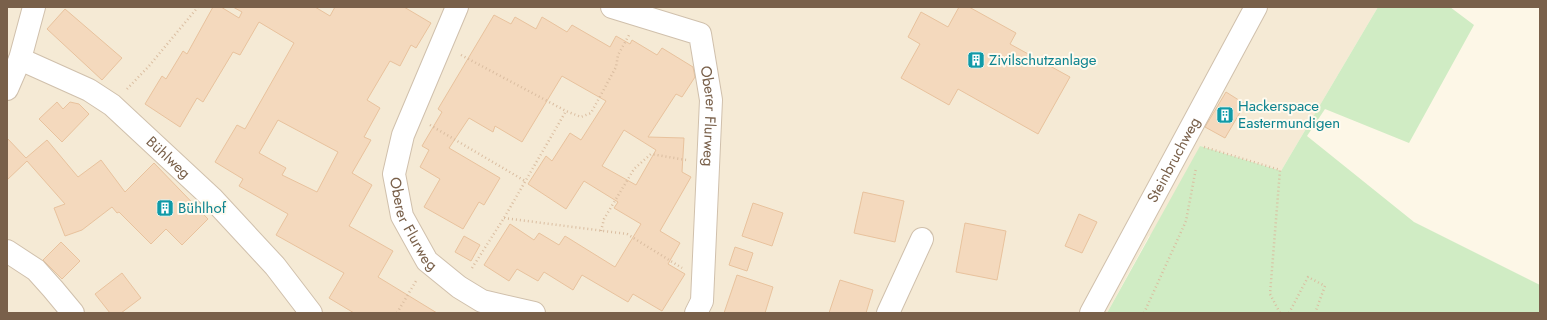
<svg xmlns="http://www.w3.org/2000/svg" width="1547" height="320" font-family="Jost,sans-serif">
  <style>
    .residential { fill: #f5ead5 }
    .green { fill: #d0ecc4 }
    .building { fill: #f4d9bd; stroke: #e8c29d; fill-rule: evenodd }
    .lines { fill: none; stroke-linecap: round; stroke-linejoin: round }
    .minor-casing { stroke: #d0c0ac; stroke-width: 24 }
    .path { stroke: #dabda0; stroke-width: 2.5; stroke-dasharray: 1 3; stroke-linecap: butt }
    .minor { stroke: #fff; stroke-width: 22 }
    .labels { text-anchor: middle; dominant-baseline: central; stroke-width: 4; stroke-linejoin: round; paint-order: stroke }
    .culture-label { font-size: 15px; fill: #0d838f; stroke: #fffaee; text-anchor: start }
    .street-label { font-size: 15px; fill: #79604a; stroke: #fffaee }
  </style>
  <rect width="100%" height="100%" fill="#fdf7e7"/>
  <path class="residential" d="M7,7H1378L1281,171L1149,236L1107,313H7Z"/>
  <path class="green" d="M1378,7H1450L1474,25L1409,143L1325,109L1307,136L1414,222L1540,285V313H1107L1200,146L1281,171Z"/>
  <path class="building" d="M213,7H221L239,18L242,12L233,7H315L330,16L335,7H404L431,23L416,48L411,45L400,66L390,61L367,100L380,108L364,137L371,140L352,173L372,185L349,226L393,251L378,277L437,313H354L329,298L344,273L276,235L288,214L239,186L243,179L215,162L237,125L245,129L294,43L259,22L240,55L233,52L203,102L197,98L180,127L145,104L162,76L166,79L183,51L187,54ZM278,120L338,152L317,192L282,175L286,168L259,153Z
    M959,7H969L1016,33L1010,44L1070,77L1038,134L958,89L949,105L901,78L920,44L908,37L921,12L948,27Z
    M65,9L122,58L102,80L47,29Z
    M494,15L511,24L515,17L536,29L542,17L567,32L572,25L610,47L616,36L630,44L632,40L657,55L662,48L693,67L695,77L682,97L676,94L648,137L684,138L682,172L691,177L660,231L680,243L668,264L685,274L662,311L633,294L628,302L582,275L573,290L544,272L538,281L517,269L509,281L484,265L510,224L534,240L539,233L559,245L565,236L615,267L641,224L614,208L618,202L584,181L566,209L528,184L546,156L552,161L570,133L581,140L606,101L562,76L522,142L495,126L493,132L469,118L449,148L500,178L484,205L479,202L463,229L424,207L440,179L420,167L429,150L422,146L442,112L438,109ZM624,130L656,150L636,185L602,166Z
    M1226,92L1245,104L1225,138L1205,127Z
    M57,102L63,109L70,102L79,104L89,114L62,142L39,119Z
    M7,138L26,158L47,140L78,177L101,160L125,192L154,163L208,219L182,245L166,229L151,244L119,212L117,213L112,207L82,230L65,236L54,208L65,204L27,161L7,180Z
    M863,192L904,201L895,242L854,233Z
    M753,203L783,213L772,246L742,236Z
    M1079,214L1097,222L1082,253L1065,246Z
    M965,223L1006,231L997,280L956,272Z
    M464,236L480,245L471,261L455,252Z
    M61,242L80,261L62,279L43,260Z
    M735,247L753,253L747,271L729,265Z
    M122,273L141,298L121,313H110L95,294Z
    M737,275L773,287L765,313H724Z
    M840,280L873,290L866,313H829Z"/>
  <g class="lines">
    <defs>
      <g id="minor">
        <path id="s1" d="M457,7L403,135L394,174L402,216L427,261L459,287L482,301L534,313"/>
        <path id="s2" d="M612,7L700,34L711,100L702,301L696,313"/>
        <path id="s3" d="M20,59L89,90L112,105L212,198L275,266L311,313"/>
        <path d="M7,89L20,59L34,7"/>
        <path d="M7,251L36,270L53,289L73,313"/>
        <path d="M888,313L922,239"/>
        <path id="s4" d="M1091,313L1256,7"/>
      </g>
    </defs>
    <use href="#minor" class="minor-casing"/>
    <path class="path" d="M461,55L566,111
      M127,89L149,66L198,7
      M430,125L525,181
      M1204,147L1280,170L1270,294L1280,313
      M504,218L627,234L682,268
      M601,231L604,219L634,169L651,154L686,160
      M472,268L504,218L566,111L581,117L591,113L616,67L618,55L629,35
      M397,313L416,281
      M1144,313L1186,221L1196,168
      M1289,313L1308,277L1325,286L1315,313"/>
    <use href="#minor" class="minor"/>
  </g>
  <defs>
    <symbol id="building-square" viewBox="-11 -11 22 22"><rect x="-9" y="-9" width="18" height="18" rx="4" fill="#0f9aa8" stroke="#fffaee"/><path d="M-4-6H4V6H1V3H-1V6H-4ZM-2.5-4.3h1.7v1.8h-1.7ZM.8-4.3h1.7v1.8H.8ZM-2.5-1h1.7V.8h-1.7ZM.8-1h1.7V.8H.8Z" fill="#fff"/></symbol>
  </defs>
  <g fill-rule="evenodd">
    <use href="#building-square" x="966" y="50" width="20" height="20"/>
    <use href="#building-square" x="1215" y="105" width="20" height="20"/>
    <use href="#building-square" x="155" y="198" width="20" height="20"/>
  </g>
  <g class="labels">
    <g class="culture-label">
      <text x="989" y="60">Zivilschutzanlage</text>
      <text x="1238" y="106">Hackerspace<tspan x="1238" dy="17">Eastermundigen</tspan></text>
      <text x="178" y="208">Bühlhof</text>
    </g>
    <g class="street-label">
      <text stroke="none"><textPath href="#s2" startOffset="175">Oberer Flurweg</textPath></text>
      <text stroke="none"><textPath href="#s3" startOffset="180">Bühlweg</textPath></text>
      <text stroke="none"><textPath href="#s4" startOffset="174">Steinbruchweg</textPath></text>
      <text stroke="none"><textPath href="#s1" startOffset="233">Oberer Flurweg</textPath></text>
    </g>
  </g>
  <rect width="1547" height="320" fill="none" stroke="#79604a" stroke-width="16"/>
</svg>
